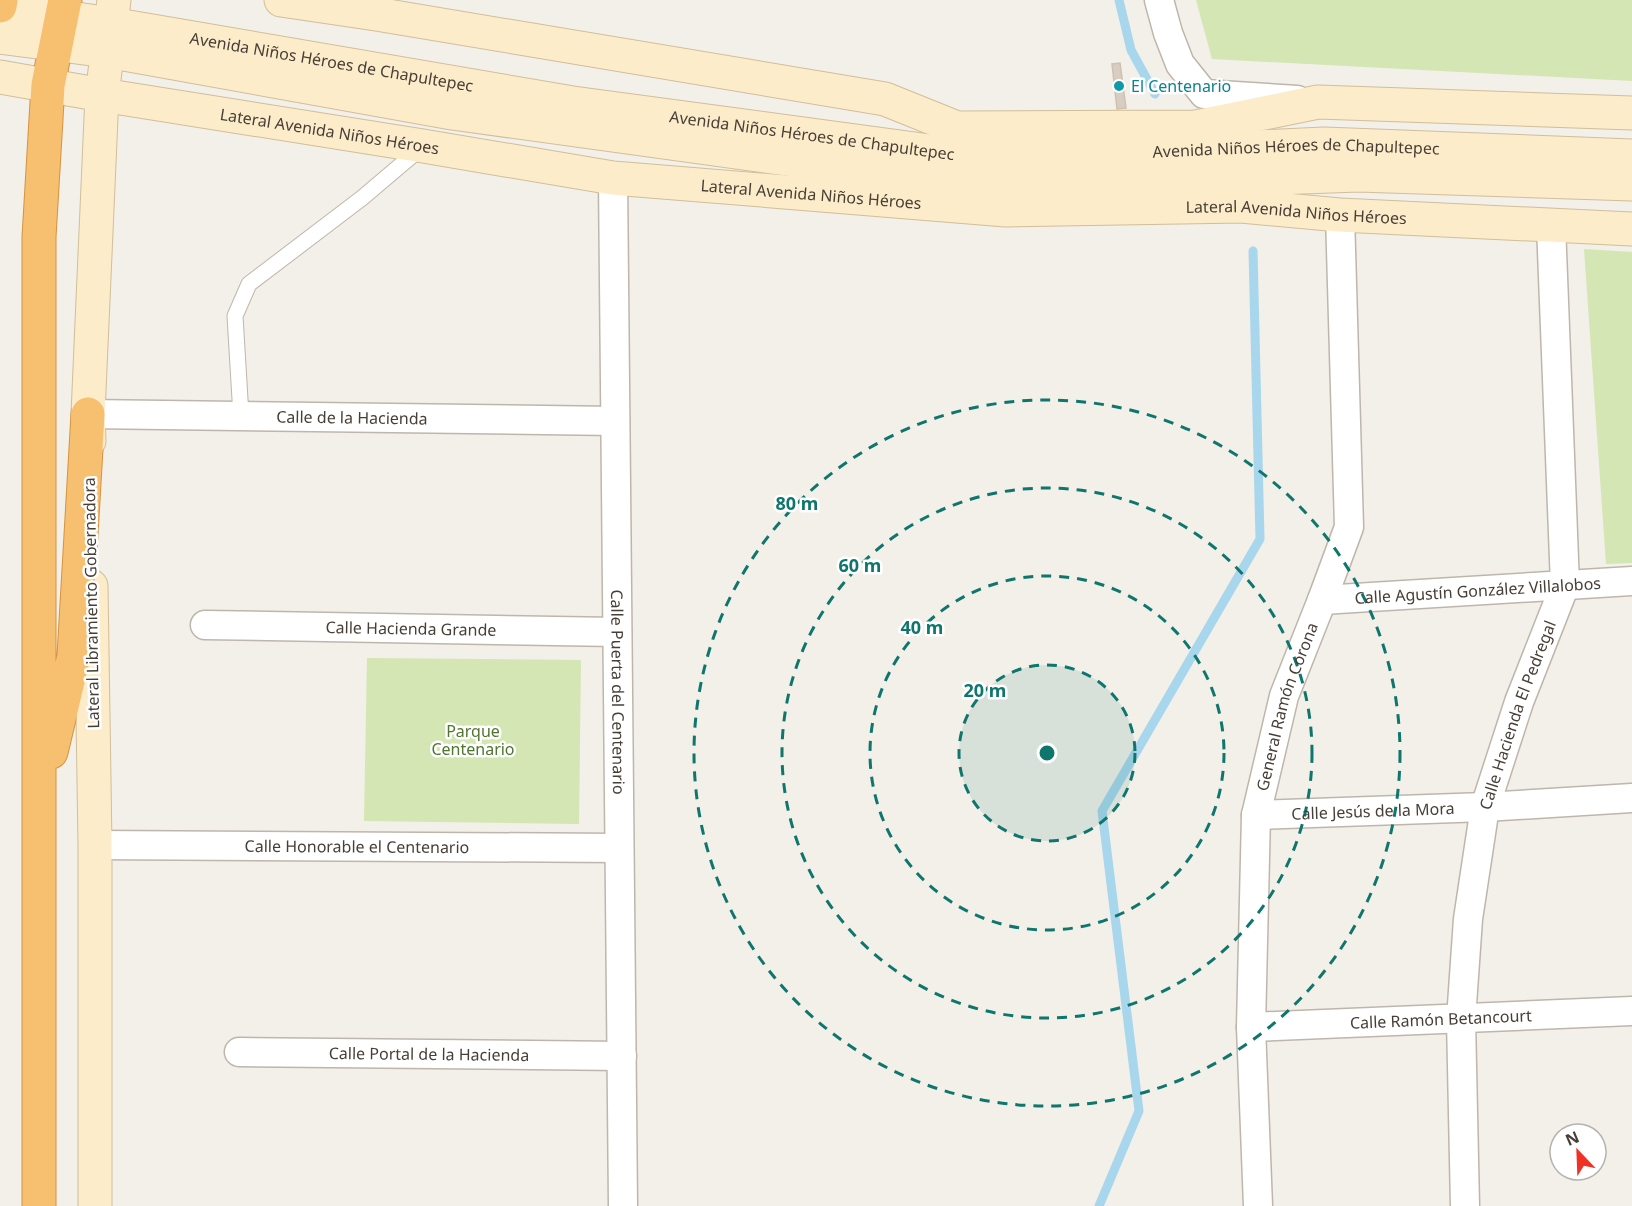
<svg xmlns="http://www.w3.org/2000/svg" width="1632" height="1206" font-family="'Noto Sans',sans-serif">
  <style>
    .green { fill: #d3e6b3 }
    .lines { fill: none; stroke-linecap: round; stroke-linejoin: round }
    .stream { stroke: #a8d6ed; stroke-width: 9 }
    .building { fill: #d8cdc1; stroke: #cfc1b2; stroke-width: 1.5 }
    .lane-casing { stroke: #bfb6ab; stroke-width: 17 }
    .street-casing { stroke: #bfb6ab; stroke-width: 31 }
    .secondary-casing { stroke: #d1be9a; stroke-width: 35 }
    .highway-casing { stroke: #d69340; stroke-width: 35 }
    .lane { stroke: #fff; stroke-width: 15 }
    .street { stroke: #fff; stroke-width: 28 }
    .secondary { stroke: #fcecca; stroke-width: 33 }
    .highway { stroke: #f7bf70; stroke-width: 33 }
    .ring { fill: none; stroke: #0f766e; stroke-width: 3; stroke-dasharray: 10 8 }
    .culture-dot { fill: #0f9aa8; stroke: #fff; stroke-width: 2 }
    .labels { text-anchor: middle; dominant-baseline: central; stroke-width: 5; stroke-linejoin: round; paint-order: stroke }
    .street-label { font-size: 16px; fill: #473f37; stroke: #fff }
    .culture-label { font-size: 16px; fill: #0d838f; stroke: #fff; text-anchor: start }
    .park-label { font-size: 16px; fill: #4f762d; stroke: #fff }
    .centre { fill: #0f766e; stroke: #fff; stroke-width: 3 }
    .ring-label { font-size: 18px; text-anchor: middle; font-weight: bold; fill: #0f766e; stroke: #fff; stroke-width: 5; stroke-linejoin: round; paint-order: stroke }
  </style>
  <rect width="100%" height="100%" fill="#f3efe9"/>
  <path class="green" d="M1196,0H1632V81L1212,59Z
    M1584,249L1632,252V563L1606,564Z
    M367,658L581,660L579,824L364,821Z"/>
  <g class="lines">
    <path class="stream" d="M1119,0L1131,50L1155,94
      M1099,1206L1139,1111L1102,811L1260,539L1253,251"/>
  </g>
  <path class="building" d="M1120,63L1126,108L1117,109L1112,64Z"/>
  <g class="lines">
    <defs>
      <path id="lane" d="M241,416L235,316L249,284L362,198L421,148"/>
      <g id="street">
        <path d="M1159,0L1168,33L1180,64L1204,94L1297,100"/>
        <path id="s1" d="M613,178L623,1206"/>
        <path id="s2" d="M88,414L615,421"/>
        <path id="s3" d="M1322,600L1632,581"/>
        <path id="s4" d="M205,625L617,632"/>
        <path id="s5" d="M1256,815L1485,807L1632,798"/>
        <path id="s6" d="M95,845L619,848"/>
        <path id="s7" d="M1251,1027L1632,1011"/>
        <path id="s8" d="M239,1052L622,1056"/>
        <path id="s9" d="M1258,1206L1251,1027L1256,815L1284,696L1322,600L1349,527L1340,215"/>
        <path id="s10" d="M1465,1206L1461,1019L1468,919L1485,807L1519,702L1565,585L1551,225"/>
      </g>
      <g id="secondary">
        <path d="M281,0L376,14L885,99L957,128L1196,127L1318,102L1632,113"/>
        <path id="s11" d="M0,8L111,24L573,103L989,159L1324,144L1632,156"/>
        <path d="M0,37L107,51L452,113L998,188L1358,175L1632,184"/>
        <path id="s12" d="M0,77L102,95L423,146L613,178L1006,210L1241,206L1340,215L1632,229"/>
        <path d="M89,441L88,414L102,95L114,0"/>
        <path d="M91,586L95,845V1206"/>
      </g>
      <path id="highway" d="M0,6L1,0
        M51,752L74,656L88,414
        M39,1206V237L48,85L65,0"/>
    </defs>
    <use href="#lane" class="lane-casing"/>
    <use href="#street" class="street-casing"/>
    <use href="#secondary" class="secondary-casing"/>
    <use href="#highway" class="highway-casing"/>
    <use href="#lane" class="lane"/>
    <use href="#street" class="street"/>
    <use href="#secondary" class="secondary"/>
    <use href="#highway" class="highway"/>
  </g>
  <circle cx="1047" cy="753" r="88" fill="#0f766e" fill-opacity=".12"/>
  <g class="ring">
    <circle cx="1047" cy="753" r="88"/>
    <circle cx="1047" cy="753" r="177"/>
    <circle cx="1047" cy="753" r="265"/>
    <circle cx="1047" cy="753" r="353"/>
  </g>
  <circle class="culture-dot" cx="1119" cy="86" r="6"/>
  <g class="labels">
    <g class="street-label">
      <text stroke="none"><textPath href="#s11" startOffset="336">Avenida Niños Héroes de Chapultepec</textPath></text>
      <text stroke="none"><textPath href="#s12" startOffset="334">Lateral Avenida Niños Héroes</textPath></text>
      <text stroke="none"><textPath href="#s11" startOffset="822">Avenida Niños Héroes de Chapultepec</textPath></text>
      <text stroke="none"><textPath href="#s11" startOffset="1308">Avenida Niños Héroes de Chapultepec</textPath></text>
      <text stroke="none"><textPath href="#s12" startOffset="820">Lateral Avenida Niños Héroes</textPath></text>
      <text stroke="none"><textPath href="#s12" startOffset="1306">Lateral Avenida Niños Héroes</textPath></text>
      <text stroke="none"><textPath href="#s2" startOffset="264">Calle de la Hacienda</textPath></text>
      <text stroke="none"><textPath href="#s3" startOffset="156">Calle Agustín González Villalobos</textPath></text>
      <text transform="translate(91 603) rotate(-91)">Lateral Libramiento Gobernadora</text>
      <text stroke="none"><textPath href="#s4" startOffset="206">Calle Hacienda Grande</textPath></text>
      <text stroke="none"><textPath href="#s1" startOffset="514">Calle Puerta del Centenario</textPath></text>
      <text stroke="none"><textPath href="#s9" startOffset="504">General Ramón Corona</textPath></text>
      <text stroke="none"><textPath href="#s10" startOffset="498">Calle Hacienda El Pedregal</textPath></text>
      <text stroke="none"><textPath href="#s5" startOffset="117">Calle Jesús de la Mora</textPath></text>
      <text stroke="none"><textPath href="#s6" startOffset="262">Calle Honorable el Centenario</textPath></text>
      <text stroke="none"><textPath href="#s7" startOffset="190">Calle Ramón Betancourt</textPath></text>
      <text stroke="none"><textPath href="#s8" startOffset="190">Calle Portal de la Hacienda</textPath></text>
    </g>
    <g class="culture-label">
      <text x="1131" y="86">El Centenario</text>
    </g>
    <g class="park-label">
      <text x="473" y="731">Parque<tspan x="473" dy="18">Centenario</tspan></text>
    </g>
  </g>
  <circle cx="1047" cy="753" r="9" class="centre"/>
  <g class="ring-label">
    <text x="797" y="510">80 m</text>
    <text x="860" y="572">60 m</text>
    <text x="922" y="634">40 m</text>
    <text x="985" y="697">20 m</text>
  </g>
  <g transform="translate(1578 1152) rotate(337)"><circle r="28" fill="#ffffff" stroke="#b5b2af" stroke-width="1.5"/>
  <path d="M0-4.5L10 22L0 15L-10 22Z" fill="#f03123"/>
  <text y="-9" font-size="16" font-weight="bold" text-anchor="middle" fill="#473f37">N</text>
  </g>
</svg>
